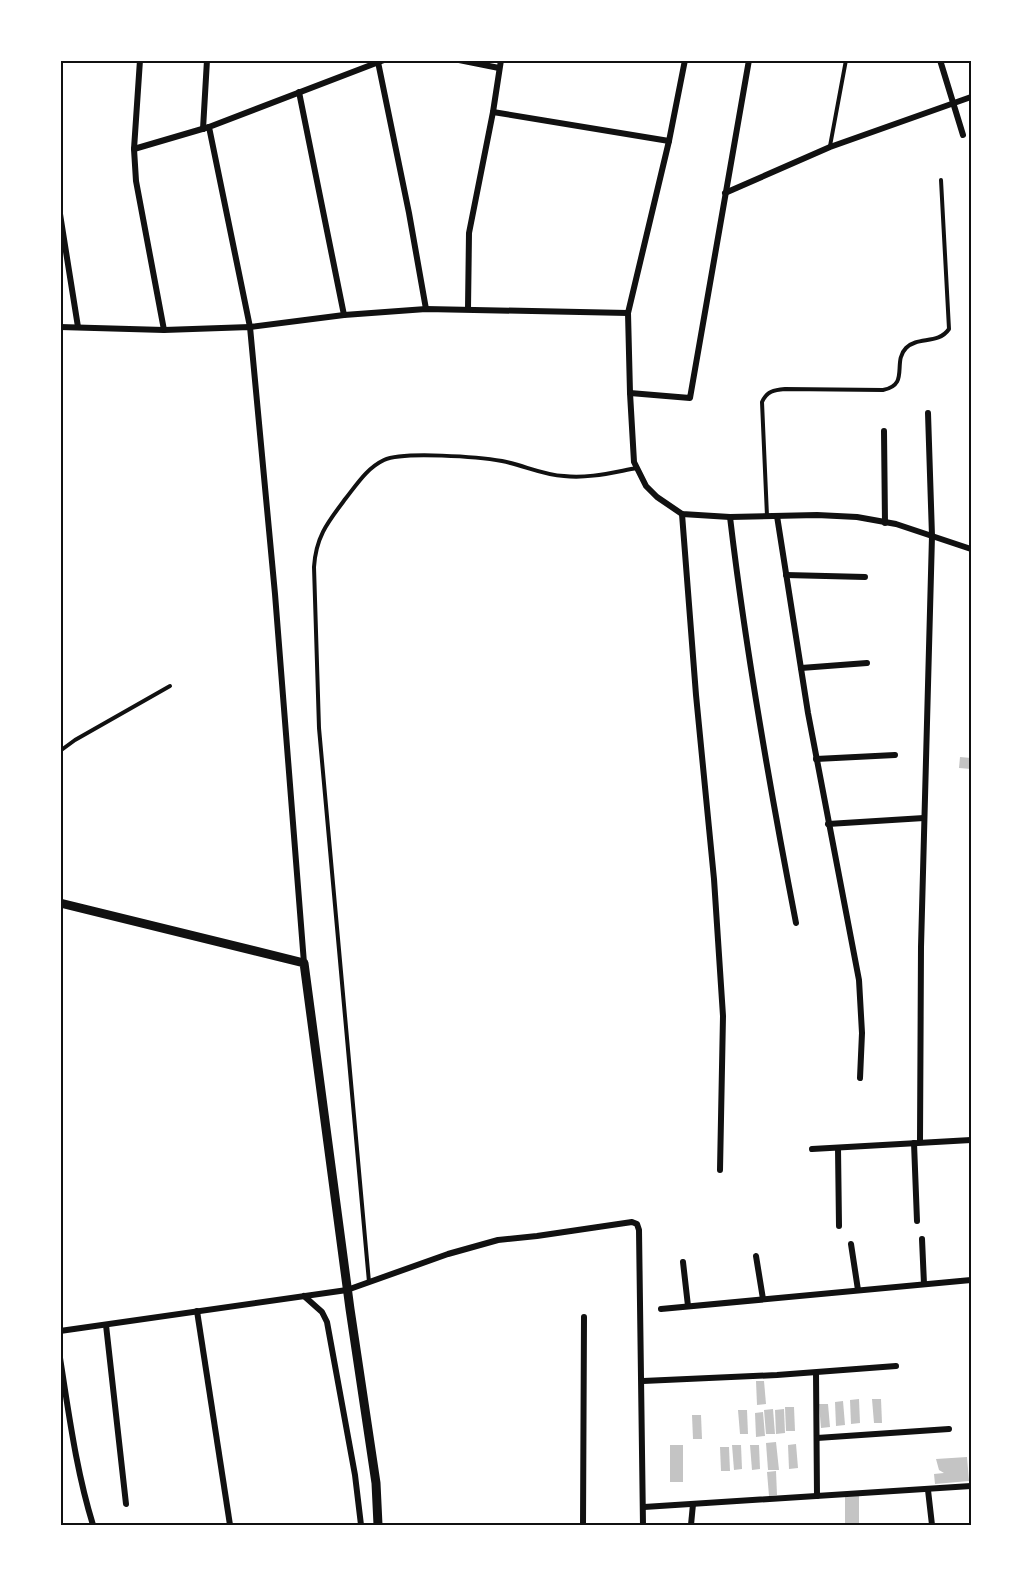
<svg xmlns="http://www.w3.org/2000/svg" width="1031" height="1585" font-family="'Nunito Sans',sans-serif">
  <rect width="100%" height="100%" fill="#fff"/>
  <g fill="#c4c4c4">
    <polygon points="960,757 971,758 971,769 959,768"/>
    <polygon points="756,1381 764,1381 766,1404 757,1405"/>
    <polygon points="859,1399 860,1423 851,1424 850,1400"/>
    <polygon points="872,1399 881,1399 882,1423 874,1423"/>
    <polygon points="843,1401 845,1425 836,1426 835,1402"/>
    <polygon points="819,1404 828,1404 830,1427 821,1428"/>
    <polygon points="785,1407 794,1407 795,1431 786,1431"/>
    <polygon points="773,1409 775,1434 766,1434 764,1410"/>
    <polygon points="784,1409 785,1433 776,1434 775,1410"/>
    <polygon points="738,1410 747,1410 748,1434 740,1434"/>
    <polygon points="763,1412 765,1436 756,1437 755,1413"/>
    <polygon points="692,1415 701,1415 702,1439 693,1439"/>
    <polygon points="776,1442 779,1470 768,1470 766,1443"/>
    <polygon points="796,1444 798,1468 789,1469 788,1445"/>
    <rect x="670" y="1445" width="13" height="37"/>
    <polygon points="732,1445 741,1445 742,1469 734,1470"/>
    <polygon points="750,1445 759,1445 760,1469 752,1470"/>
    <polygon points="720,1447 729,1447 730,1471 721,1471"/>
    <polygon points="967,1457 969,1481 935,1484 934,1474 944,1473 939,1470 936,1459"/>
    <polygon points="776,1471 777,1495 769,1496 767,1472"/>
    <rect x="845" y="1496" width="14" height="29"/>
  </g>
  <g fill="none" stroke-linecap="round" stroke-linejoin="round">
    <g stroke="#111" stroke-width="4">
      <polyline points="830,146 846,60"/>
      <path d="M767,516L762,402C767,391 774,390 785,389L883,390C910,385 892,362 906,348C918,336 938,345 949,329L941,180"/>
      <polyline points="60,751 75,740 170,686"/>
      <path d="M369,1282L319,728L314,567C316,536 328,522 346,498C357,484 367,468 384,460C403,451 480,457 502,461C523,465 543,475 564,476C588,479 614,472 637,468"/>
    </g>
    <g stroke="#111" stroke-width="6">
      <polyline points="140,60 134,149 136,181 164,330"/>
      <polyline points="384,60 209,127 250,327 344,315 426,309 628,313"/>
      <polyline points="459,60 499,68"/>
      <polyline points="685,60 669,141 628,313 630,393 690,398 749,60"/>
      <polyline points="940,60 963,135"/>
      <polyline points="378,62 409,213 426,309"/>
      <polyline points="299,92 344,315"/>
      <polyline points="493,112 669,141"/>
      <polyline points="203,129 207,60"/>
      <polyline points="134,149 209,127"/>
      <polyline points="725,193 830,147 971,97"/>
      <polyline points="60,214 78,327"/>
      <polyline points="468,309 469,233 493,112 501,60"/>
      <polyline points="60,327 164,330 250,327 275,594 304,963"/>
      <polyline points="630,393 634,462 646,486 657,497 682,514 730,517 817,515 857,517 896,524 971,549"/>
      <polyline points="884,431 885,523"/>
      <polyline points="682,514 696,695 714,879 723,1016 720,1170"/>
      <polyline points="777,516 808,713 859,980 862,1033 860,1078"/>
      <path d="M730,517C746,653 770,789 796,923"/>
      <polyline points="786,575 865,577"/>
      <polyline points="801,668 867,663"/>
      <polyline points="816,759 895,755"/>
      <polyline points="828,824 924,818"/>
      <polyline points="920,1142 921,947 932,536 928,413"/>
      <polyline points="914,1143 917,1221"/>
      <polyline points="838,1148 839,1226"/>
      <polyline points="812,1149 971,1140"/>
      <polyline points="922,1239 924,1284"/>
      <polyline points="851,1244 858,1290"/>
      <polyline points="756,1256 763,1299"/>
      <polyline points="683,1262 688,1306"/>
      <polyline points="304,1296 322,1312 327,1322 355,1475 361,1525"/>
      <polyline points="661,1309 971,1280"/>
      <polyline points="197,1311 230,1525"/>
      <polyline points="106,1325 126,1504"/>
      <polyline points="60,1331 347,1290 448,1254 498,1240 537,1236 632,1222 637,1224 639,1230 643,1525"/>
      <path d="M60,1358C69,1414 76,1470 93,1525"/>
      <polyline points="816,1373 817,1496"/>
      <polyline points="643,1381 777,1375 896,1366"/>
      <polyline points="817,1438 949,1429"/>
      <polyline points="928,1490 932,1525"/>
      <polyline points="644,1507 971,1486"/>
      <polyline points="583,1525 584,1317"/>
      <polyline points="691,1525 693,1504"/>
    </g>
    <polyline stroke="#111" stroke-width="9" points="60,903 304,963 350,1309 376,1483 378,1525"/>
  </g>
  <rect width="1031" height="1585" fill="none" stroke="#ffffff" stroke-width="123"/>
  <rect x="62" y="62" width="908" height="1462" fill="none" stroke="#111" stroke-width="2"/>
</svg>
